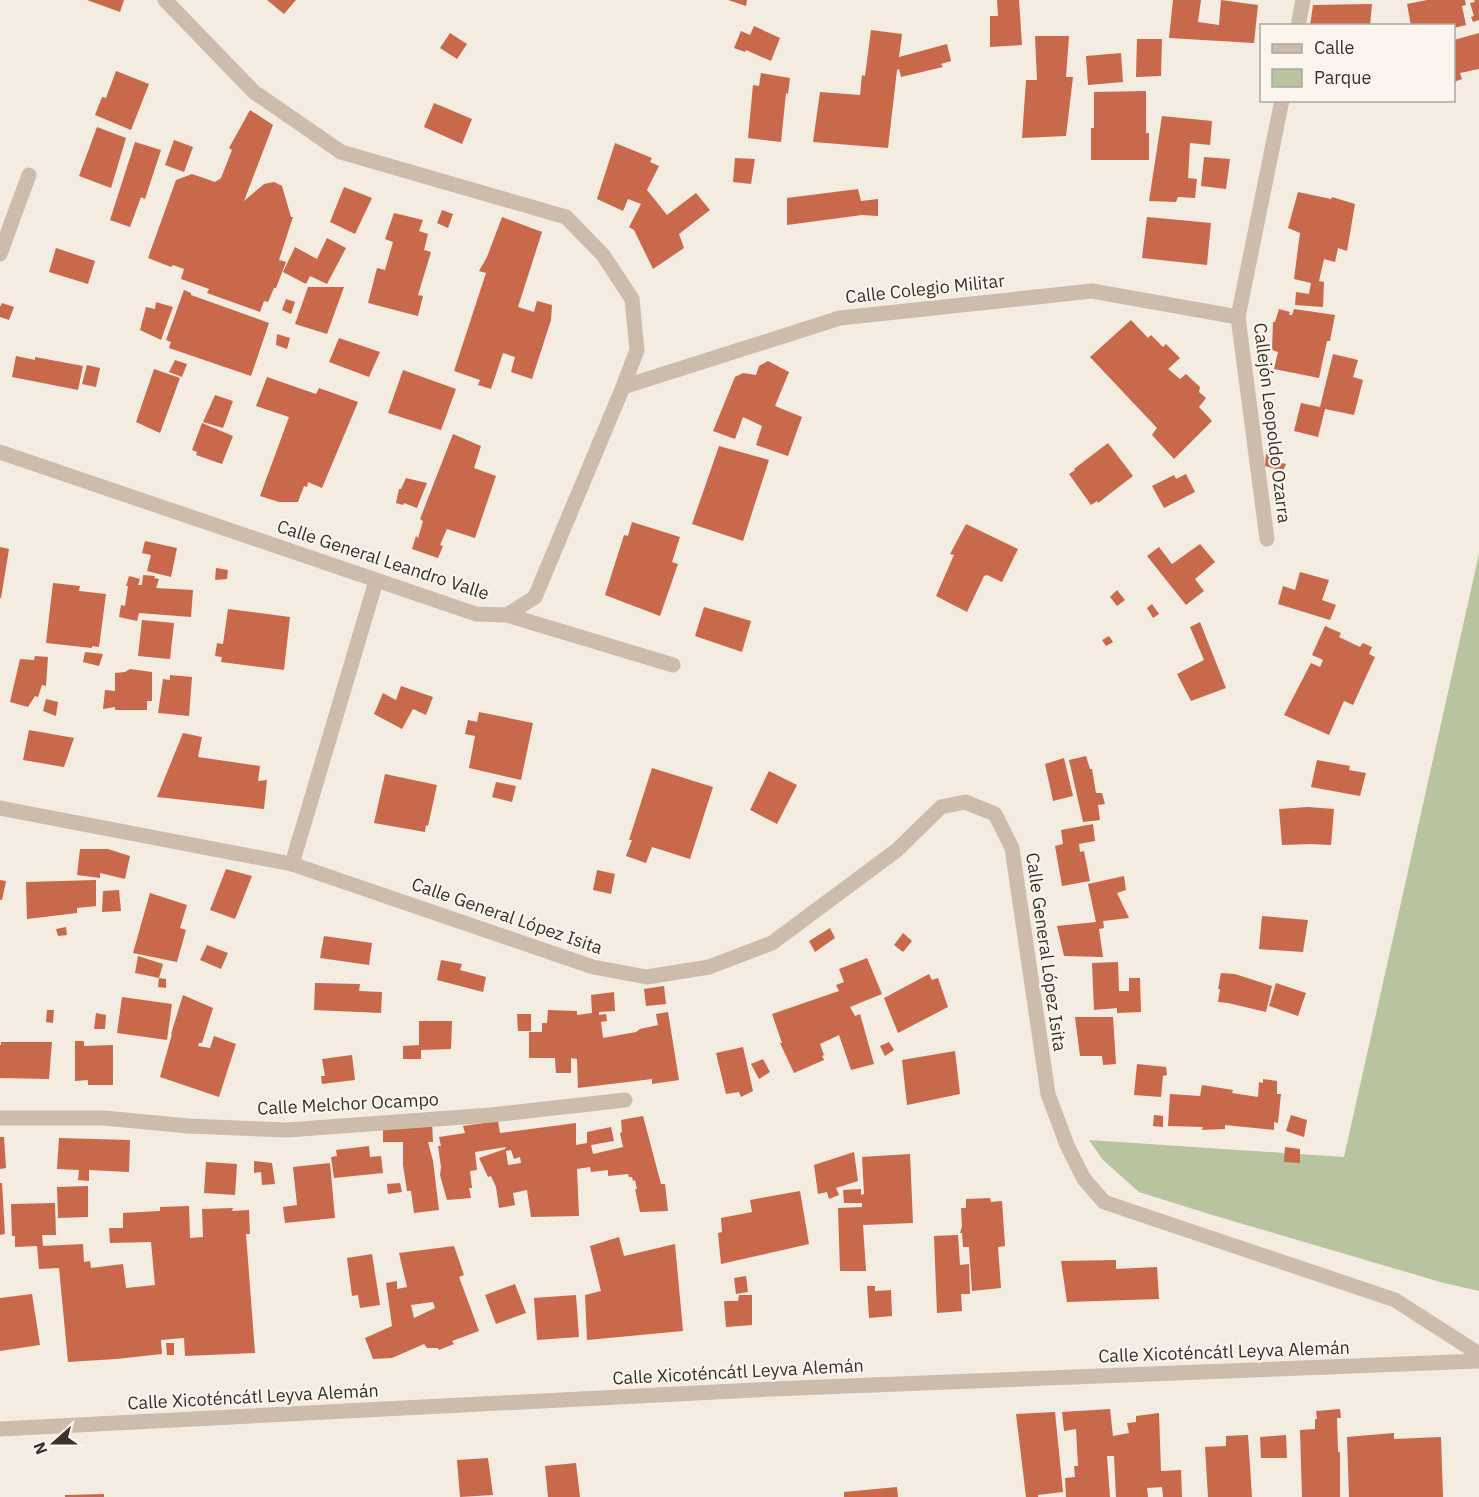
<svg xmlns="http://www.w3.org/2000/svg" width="1479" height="1497" font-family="'IBM Plex Sans',sans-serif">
  <rect width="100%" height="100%" fill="#f4ebe1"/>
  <polygon fill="#b8c4a0" points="1479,554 1479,1291 1444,1283 1209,1214 1139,1192 1103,1160 1089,1140 1344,1157"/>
  <g fill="#c8694b" fill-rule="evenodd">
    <polygon points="87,0 124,0 120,12"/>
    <polygon points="267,0 296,0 284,14"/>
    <polygon points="728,0 747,0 746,6"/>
    <polygon points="997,0 1019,0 1022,45 990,47 990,16 998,16"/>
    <polygon points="1173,0 1201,0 1198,22 1219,25 1221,0 1258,5 1254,43 1169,38"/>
    <polygon points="1427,0 1465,0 1466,5 1462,6 1466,25 1454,28 1454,26 1411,26 1407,4"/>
    <polygon points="1474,0 1479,0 1479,20 1473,22 1471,17 1474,16 1470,3 1475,2"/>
    <polygon points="1372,4 1370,26 1310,26 1313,5"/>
    <polygon points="754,26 780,38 771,61 746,50 745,52 734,48 741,31 750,35"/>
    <polygon points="871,30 902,34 899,57 947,44 951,61 941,64 943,67 901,77 899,69 897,70 888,148 813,142 820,92 860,95 862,75 865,76"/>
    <polygon points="450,33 467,44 457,59 440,48"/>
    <polygon points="1479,33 1479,69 1460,73 1462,79 1454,82 1454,40"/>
    <polygon points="1035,36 1069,36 1066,77 1073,77 1066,136 1022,138 1026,80 1037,80"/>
    <polygon points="1137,39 1162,39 1161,76 1136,77"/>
    <polygon points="1121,53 1123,82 1088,85 1086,56"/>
    <polygon points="116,71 149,84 131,130 95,115 102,97 106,98"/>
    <polygon points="761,73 790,78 788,94 786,93 781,142 748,138 753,85 759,86"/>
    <polygon points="1146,91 1146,133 1149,133 1149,160 1091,160 1091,128 1094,128 1094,92"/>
    <polygon points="434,103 472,119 462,144 424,127"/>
    <polygon points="250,110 273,125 244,201 264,184 274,182 282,186 291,217 293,217 279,260 286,262 276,288 274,288 268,302 264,301 260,312 207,293 209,289 181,279 184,269 173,265 171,267 148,258 176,180 192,174 215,182 221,178 232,150 229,148"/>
    <polygon points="1162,116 1212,121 1210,145 1190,143 1188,178 1197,179 1195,198 1178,197 1176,202 1149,201"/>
    <polygon points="97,127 126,138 111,188 79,176"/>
    <polygon points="174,140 193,147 184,172 165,165"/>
    <polygon points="135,142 161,150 145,199 141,197 130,227 110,220"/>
    <polygon points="615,143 652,158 650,162 659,166 647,190 667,215 696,193 710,210 679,234 684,248 653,269 634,230 629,227 641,204 628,199 623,211 597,199"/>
    <polygon points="1204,157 1230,159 1226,189 1201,186"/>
    <polygon points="735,158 755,159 751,184 733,182"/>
    <polygon points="344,187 372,198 355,234 330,222"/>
    <polygon points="858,189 861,201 878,199 878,216 862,215 787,225 787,198"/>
    <polygon points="1298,192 1331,199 1332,197 1355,204 1347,251 1338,248 1335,262 1324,259 1319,281 1324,282 1323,307 1295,305 1296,292 1309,294 1311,283 1294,279 1300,233 1288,228"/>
    <polygon points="442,210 453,214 448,228 437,223"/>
    <polygon points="394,213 423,220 419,231 428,234 424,250 431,252 418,295 423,296 418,316 368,303 377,268 385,270 393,242 385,239"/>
    <polygon points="502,217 542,232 518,307 534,312 537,301 552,305 551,320 532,379 511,372 515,357 503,353 491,389 478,385 480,380 454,371 486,273 479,271 487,257"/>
    <polygon points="1147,217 1211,223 1207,265 1142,258"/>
    <polygon points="327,238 346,248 327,284 310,276 306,284 283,272 295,247 317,259"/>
    <polygon points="56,248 95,261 88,284 49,272"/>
    <polygon points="308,287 344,287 327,334 295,324"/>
    <polygon points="184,290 191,293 191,295 269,323 251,376 169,348 171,342 166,340"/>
    <polygon points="286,299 295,302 291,314 282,310"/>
    <polygon points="156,302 173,307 161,340 140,330 146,307 155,309"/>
    <polygon points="2,303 14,307 9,320 0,317 0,307"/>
    <polygon points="1279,309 1290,312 1289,315 1292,315 1294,309 1335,315 1330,341 1327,341 1319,378 1274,369 1278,352 1272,350 1273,322 1275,322"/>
    <polygon points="1131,320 1148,338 1151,335 1163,347 1166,344 1180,358 1168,369 1180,379 1186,374 1200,387 1199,392 1206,398 1199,407 1212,421 1174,459 1152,435 1157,428 1090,357"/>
    <polygon points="277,334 290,338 287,349 276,345"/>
    <polygon points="339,338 380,352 369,377 329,362"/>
    <polygon points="1333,354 1358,360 1353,377 1363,380 1354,415 1325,409 1318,437 1294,431 1301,403 1320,407"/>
    <polygon points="16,356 35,360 35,357 83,366 78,390 12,377"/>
    <polygon points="175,360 187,364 182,377 169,372"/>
    <polygon points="768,361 789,372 775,406 802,417 788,456 756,445 762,426 743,417 735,439 713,431 735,377 743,373 756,375 759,366"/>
    <polygon points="87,365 100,368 96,387 82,384"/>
    <polygon points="154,369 180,378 160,433 136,422"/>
    <polygon points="403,370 456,389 441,430 388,413"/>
    <polygon points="267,377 316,394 319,388 358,402 322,488 308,482 307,487 304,486 298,502 279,502 260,496 289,417 256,406"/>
    <polygon points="215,395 233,401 223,428 203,422"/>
    <polygon points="202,423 233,436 222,464 196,455 197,452 192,450"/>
    <polygon points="453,434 481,446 474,468 496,476 475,538 447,529 440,545 443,546 438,558 412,549 416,536 418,538 423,521 420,519"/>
    <polygon points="1108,443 1133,476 1098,503 1097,501 1091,505 1069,474 1075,470 1074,469"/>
    <polygon points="719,446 769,460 743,541 692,524"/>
    <polygon points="1266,454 1280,458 1278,462 1286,464 1283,471 1265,466"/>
    <polygon points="1186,474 1195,492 1164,508 1152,486 1174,475 1176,479"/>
    <polygon points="406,478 427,483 417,508 404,503 403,505 396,503 399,489 401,489"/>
    <polygon points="632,522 680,537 672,562 678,564 660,616 605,595 624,535 628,536"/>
    <polygon points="966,524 1018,549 1002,582 987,575 984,576 967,612 936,596 954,555 950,554"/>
    <polygon points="145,541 177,548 171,577 147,571 151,555 142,553"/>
    <polygon points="1200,544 1215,562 1195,579 1204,591 1186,605 1147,556 1159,547 1172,564"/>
    <polygon points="0,547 9,549 1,598 0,598"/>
    <polygon points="216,568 228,570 227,579 215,580"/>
    <polygon points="1300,572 1329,580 1322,600 1336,605 1330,620 1278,604 1283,586 1295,590"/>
    <polygon points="143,575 155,576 154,578 159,579 156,588 193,590 191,617 139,613 137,621 119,617 121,605 125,606 128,586 126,586 129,576 140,579 138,585 142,585"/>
    <polygon points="53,583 80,586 79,591 106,594 99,647 92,646 92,648 46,643"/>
    <polygon points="1117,590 1125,600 1117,606 1110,597"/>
    <polygon points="1152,604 1159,614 1153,618 1147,608"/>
    <polygon points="704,607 751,621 742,652 695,636"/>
    <polygon points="228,609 290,617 284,670 221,662 222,657 215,656 217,643 223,644"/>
    <polygon points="142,620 174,623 170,659 138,656"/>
    <polygon points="1200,622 1226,688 1191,701 1177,674 1204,660 1190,627"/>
    <polygon points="1325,626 1341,633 1339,637 1360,647 1363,643 1372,647 1369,654 1375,657 1353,705 1344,701 1329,735 1284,715 1311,663 1320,667 1323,660 1312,655"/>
    <polygon points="1109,636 1113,642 1106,646 1102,640"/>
    <polygon points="85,652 103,654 99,666 83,662"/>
    <polygon points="35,656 48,657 46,686 42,685 38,697 35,696 28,707 10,702 20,659 34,660"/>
    <polygon points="130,669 152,672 152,701 147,701 147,710 115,710 115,707 103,709 105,690 115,691 115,673 125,672"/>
    <polygon points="170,675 192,677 189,716 158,713 163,679 170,680"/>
    <polygon points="401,686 433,697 426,715 413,709 402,729 374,714 383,693 396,700"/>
    <polygon points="46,699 58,702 56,716 43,711"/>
    <polygon points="479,712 533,723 521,780 469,768 475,736 465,734 468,720 477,722"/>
    <polygon points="29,730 74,738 64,767 23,760"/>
    <polygon points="183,733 202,737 198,757 260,766 258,781 267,780 264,809 157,797"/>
    <polygon points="1086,756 1090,769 1092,769 1096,793 1102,793 1105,804 1098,805 1100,820 1083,822 1069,760"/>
    <polygon points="1064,758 1073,796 1053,801 1045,764"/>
    <polygon points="1317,760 1350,766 1349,770 1366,773 1360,796 1311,787"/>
    <polygon points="652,768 713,787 690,859 652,847 646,863 626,856 632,840 629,840"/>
    <polygon points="769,771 797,785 777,824 750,810"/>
    <polygon points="385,774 437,785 428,826 426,825 425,832 374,823"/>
    <polygon points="496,782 516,786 512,802 492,797"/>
    <polygon points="1308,807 1334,809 1331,845 1311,844 1282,845 1279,809"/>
    <polygon points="1093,824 1095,841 1079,844 1080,852 1084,851 1090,881 1062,886 1055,846 1063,844 1061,830"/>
    <polygon points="80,849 108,849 130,856 125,879 100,873 100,878 77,875"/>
    <polygon points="226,869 252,876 235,919 210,910"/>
    <polygon points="597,870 615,874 611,894 593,890"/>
    <polygon points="1124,876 1126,890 1117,893 1129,918 1103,921 1104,928 1099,929 1103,957 1064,956 1057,926 1096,922 1088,884"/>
    <polygon points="0,880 6,881 2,900 0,900"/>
    <polygon points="96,880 96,906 77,908 77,913 27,919 26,882"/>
    <polygon points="119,890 121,911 102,912 103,891"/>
    <polygon points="150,893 187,905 180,928 186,930 177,962 133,953"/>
    <polygon points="1262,916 1308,920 1303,952 1259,949"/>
    <polygon points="66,927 67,935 58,936 56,929"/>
    <polygon points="830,928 835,938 815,952 809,941"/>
    <polygon points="903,933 912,941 903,952 894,945"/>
    <polygon points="324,936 372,943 369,965 320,958"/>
    <polygon points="207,945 228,953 221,969 200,960"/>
    <polygon points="138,956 163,964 159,978 135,973"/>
    <polygon points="867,958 882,994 850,1007 855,1016 860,1014 874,1064 851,1070 839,1035 820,1044 824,1055 822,1056 824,1060 794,1073 780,1043 782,1043 772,1014 839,991 836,985 844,982 839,969"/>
    <polygon points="441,960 462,964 460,970 486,977 483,992 437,980"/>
    <polygon points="1118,962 1119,991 1129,991 1129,978 1140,978 1141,1012 1117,1013 1117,1008 1094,1010 1092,963"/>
    <polygon points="1221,973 1235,974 1272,986 1266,1012 1228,1003 1218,1002 1220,989 1218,989"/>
    <polygon points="929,974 932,980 938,978 948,1007 898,1033 884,998"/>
    <polygon points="159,978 166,979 166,988 158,987"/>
    <polygon points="315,983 360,984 359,991 382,992 381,1013 314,1010"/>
    <polygon points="1276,983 1306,993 1298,1016 1269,1006"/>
    <polygon points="664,986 666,1004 646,1006 644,989"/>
    <polygon points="614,992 615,1011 599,1012 599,1015 606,1014 607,1021 601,1022 603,1038 636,1032 640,1029 658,1025 656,1014 668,1012 679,1080 652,1084 652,1079 578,1088 577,1059 571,1058 571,1073 556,1073 555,1058 529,1058 529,1032 542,1032 542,1023 547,1023 548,1010 577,1011 577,1015 592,1013 591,995"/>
    <polygon points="183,995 213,1008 202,1043 199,1043 198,1046 210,1048 214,1036 236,1044 219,1097 160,1077 172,1034 171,1034"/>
    <polygon points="122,997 172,1004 167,1040 117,1033"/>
    <polygon points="47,1010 54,1010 53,1023 46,1022"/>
    <polygon points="96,1013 106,1015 105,1029 94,1029"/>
    <polygon points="517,1014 531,1014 531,1031 518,1031"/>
    <polygon points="1075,1017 1113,1017 1116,1064 1103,1065 1102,1056 1080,1056"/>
    <polygon points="419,1021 452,1021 451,1049 421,1050 421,1059 403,1059 403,1046 419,1045"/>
    <polygon points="75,1041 84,1041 84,1046 113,1045 113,1085 88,1085 88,1080 75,1081"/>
    <polygon points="1,1042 52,1042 49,1079 0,1078 0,1045 1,1045"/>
    <polygon points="889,1042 894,1050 885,1056 880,1046"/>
    <polygon points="743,1047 753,1091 741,1097 739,1092 726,1094 716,1053"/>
    <polygon points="955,1051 960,1094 907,1105 902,1060"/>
    <polygon points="352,1055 355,1080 322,1084 321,1076 325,1076 322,1059"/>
    <polygon points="763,1059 770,1072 759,1079 751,1064"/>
    <polygon points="1137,1064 1166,1067 1167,1075 1163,1076 1161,1097 1134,1095"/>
    <polygon points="1263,1079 1277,1081 1277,1094 1281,1094 1278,1123 1274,1122 1274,1130 1225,1125 1225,1129 1202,1130 1203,1127 1168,1126 1170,1094 1200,1096 1202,1085 1233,1090 1232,1093 1258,1097 1259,1082 1263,1083"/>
    <polygon points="1154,1115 1163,1116 1163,1127 1153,1126"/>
    <polygon points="1291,1115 1307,1120 1304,1137 1286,1131"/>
    <path d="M643,1116L661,1184H665L668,1211L640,1212L635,1189H637L635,1180L633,1181L632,1177H629L628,1174L608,1176V1170L591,1172L590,1167L577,1169L579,1216L531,1217L527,1190L513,1193L515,1205L499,1208L496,1187L491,1176L488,1177L479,1158L505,1149L506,1147L475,1152L477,1170L470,1171L472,1188H469L471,1198L447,1200L440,1175L441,1167L438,1146H441L439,1137L465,1133L463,1126L498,1121L500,1133L576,1123V1145L587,1143V1132L611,1127L614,1141L591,1145L593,1154L623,1147L620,1133L622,1132L621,1120ZM511,1150L514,1159L520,1157L521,1163L508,1165L506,1151Z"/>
    <polygon points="432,1122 433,1142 428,1142 433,1161 439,1210 414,1213 411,1191 407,1191 403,1165 403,1142 383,1142 383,1125"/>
    <polygon points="0,1137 4,1137 6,1168 0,1169"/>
    <polygon points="59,1138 130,1140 129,1172 89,1170 89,1181 78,1180 79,1170 57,1169"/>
    <polygon points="369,1146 370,1157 381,1156 383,1173 334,1178 331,1157 337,1156 336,1150"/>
    <polygon points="1285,1147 1300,1149 1300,1163 1284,1162"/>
    <polygon points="854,1152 858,1181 836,1188 839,1195 829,1199 827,1192 818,1194 814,1165"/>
    <polygon points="910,1154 913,1223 863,1225 866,1271 840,1271 838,1208 862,1207 862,1203 844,1203 843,1190 861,1189 861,1195 864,1194 862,1157"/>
    <polygon points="254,1161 272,1163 275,1184 262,1185 261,1172 254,1173"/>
    <polygon points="206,1162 237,1164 235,1195 204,1193"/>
    <polygon points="330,1163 335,1218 285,1223 283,1207 297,1205 293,1167"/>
    <polygon points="0,1183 2,1183 5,1234 0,1235"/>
    <polygon points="400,1183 402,1192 388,1194 387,1184"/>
    <polygon points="88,1186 88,1217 58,1218 57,1187"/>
    <polygon points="800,1191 809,1244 721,1264 718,1233 722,1232 721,1218 752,1212 750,1200"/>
    <polygon points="990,1198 991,1202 1002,1201 1005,1246 998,1247 1001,1288 972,1291 969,1247 963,1247 962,1233 960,1233 962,1226 961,1208 966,1208 966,1199"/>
    <polygon points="55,1203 56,1235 42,1235 43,1246 83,1244 84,1262 90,1261 91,1268 123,1264 126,1288 155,1285 151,1242 110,1243 109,1228 123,1228 123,1213 160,1211 160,1207 189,1206 190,1238 203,1237 202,1209 233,1208 232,1211 249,1210 250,1234 246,1234 255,1353 185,1356 184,1338 161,1340 162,1354 116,1359 68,1362 59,1268 39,1269 37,1246 15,1247 15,1236 12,1236 11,1204"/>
    <polygon points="958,1235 960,1265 969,1264 970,1294 961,1294 962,1311 937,1313 934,1236"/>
    <polygon points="619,1237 624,1256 675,1244 683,1331 587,1340 585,1295 601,1291 590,1246"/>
    <path d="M454,1246L464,1275L459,1277L479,1331L452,1341L454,1344L439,1350L438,1348H427L424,1344L392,1358L373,1359L365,1338L392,1326L386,1283L397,1281V1289L407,1287L399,1253ZM433,1302L435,1308L414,1318L411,1305Z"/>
    <polygon points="372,1254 380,1305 360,1308 358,1295 352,1296 347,1258"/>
    <polygon points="1116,1260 1116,1269 1157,1267 1159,1299 1067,1302 1061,1261"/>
    <polygon points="746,1276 748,1292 736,1294 734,1278"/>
    <polygon points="515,1284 526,1313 496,1324 485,1295"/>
    <polygon points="867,1286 875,1286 875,1291 891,1290 892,1316 869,1318"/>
    <polygon points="32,1294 40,1345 0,1351 0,1298"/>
    <polygon points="576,1295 579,1337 537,1340 534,1298"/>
    <polygon points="739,1295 752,1295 752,1325 726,1327 724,1301 738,1301"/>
    <polygon points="166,1343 174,1343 174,1355 167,1355"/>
    <polygon points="1110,1409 1113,1436 1129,1433 1127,1423 1136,1422 1136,1416 1159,1413 1161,1471 1181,1470 1182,1497 1163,1497 1162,1487 1147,1488 1148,1497 1116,1497 1114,1456 1107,1456 1110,1497 1066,1497 1065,1478 1075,1477 1074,1466 1078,1466 1076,1429 1064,1431 1062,1412"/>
    <polygon points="1340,1409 1341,1418 1337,1418 1338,1452 1340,1452 1340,1497 1302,1497 1300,1430 1315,1429 1315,1419 1317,1419 1316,1411"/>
    <polygon points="1055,1412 1063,1492 1038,1495 1038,1497 1026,1497 1016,1414"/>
    <polygon points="1394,1433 1394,1439 1441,1437 1443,1497 1349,1497 1347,1437"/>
    <polygon points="1248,1435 1252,1497 1208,1497 1205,1447 1226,1446 1226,1436"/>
    <polygon points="1286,1435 1287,1458 1261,1458 1260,1437"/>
    <polygon points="488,1458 493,1495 460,1497 457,1460"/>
    <polygon points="576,1463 580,1497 548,1497 545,1466"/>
    <polygon points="897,1487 898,1497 844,1497 844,1492"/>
    <polygon points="104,1494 104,1497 65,1497 65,1495"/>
  </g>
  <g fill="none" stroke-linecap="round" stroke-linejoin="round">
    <g stroke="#cdbbac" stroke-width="15">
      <polyline points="165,0 254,92 341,152 566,217 603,255 632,299 637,350 623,387 535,597 507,615"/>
      <polyline points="1298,26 1303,0"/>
      <polyline points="0,254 29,175"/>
      <polyline points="623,387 840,318 1092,291 1238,317"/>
      <polyline points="0,452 476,614 507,615 673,665"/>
      <polyline points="1267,539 1238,317 1282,100"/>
      <polyline points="0,808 292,864 593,967 647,977 709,967 772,943 897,850 941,807 965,802 995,814 1012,848 1048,1094 1067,1145 1084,1179 1104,1202 1395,1300 1479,1354"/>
      <polyline points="292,864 376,581"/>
      <polyline points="0,1118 104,1118 188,1126 287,1130 491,1115 625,1100"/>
      <polyline points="0,1429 772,1389 1479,1361"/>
    </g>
  </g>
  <g text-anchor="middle" stroke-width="4.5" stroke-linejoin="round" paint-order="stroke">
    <g font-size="18" fill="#3b302b" stroke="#fbf5ee">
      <text transform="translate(925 289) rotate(-6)" y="6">Calle Colegio Militar</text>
      <text transform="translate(1272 423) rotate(83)" y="6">Callejón Leopoldo Ozarra</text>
      <text transform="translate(383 560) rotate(18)" y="6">Calle General Leandro Valle</text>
      <text transform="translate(507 916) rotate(19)" y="6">Calle General López Isita</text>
      <text transform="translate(1046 952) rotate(82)" y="6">Calle General López Isita</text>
      <text transform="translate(348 1104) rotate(-3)" y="6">Calle Melchor Ocampo</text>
      <text transform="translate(1224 1352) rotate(-2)" y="6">Calle Xicoténcátl Leyva Alemán</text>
      <text transform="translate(738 1372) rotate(-3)" y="6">Calle Xicoténcátl Leyva Alemán</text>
      <text transform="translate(253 1397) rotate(-3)" y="6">Calle Xicoténcátl Leyva Alemán</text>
    </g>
  </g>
  <rect x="1260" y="24" width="195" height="78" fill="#fbf5ee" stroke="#aea6a0" stroke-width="1.5"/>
  <rect x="1272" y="44" width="30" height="9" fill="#cdbbac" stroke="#aea6a0" stroke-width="1.5"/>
  <text x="1314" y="54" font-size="18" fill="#3b302b">Calle</text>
  <rect x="1272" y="69" width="30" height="18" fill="#b8c4a0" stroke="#aea6a0" stroke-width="1.5"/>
  <text x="1314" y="84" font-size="18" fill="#3b302b">Parque</text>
  <g transform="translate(54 1443) rotate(249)" stroke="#fbf5ee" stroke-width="4.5" paint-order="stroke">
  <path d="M0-4.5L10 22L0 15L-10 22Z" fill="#3b302b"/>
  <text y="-9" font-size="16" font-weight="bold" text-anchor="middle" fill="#3b302b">N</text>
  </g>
</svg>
